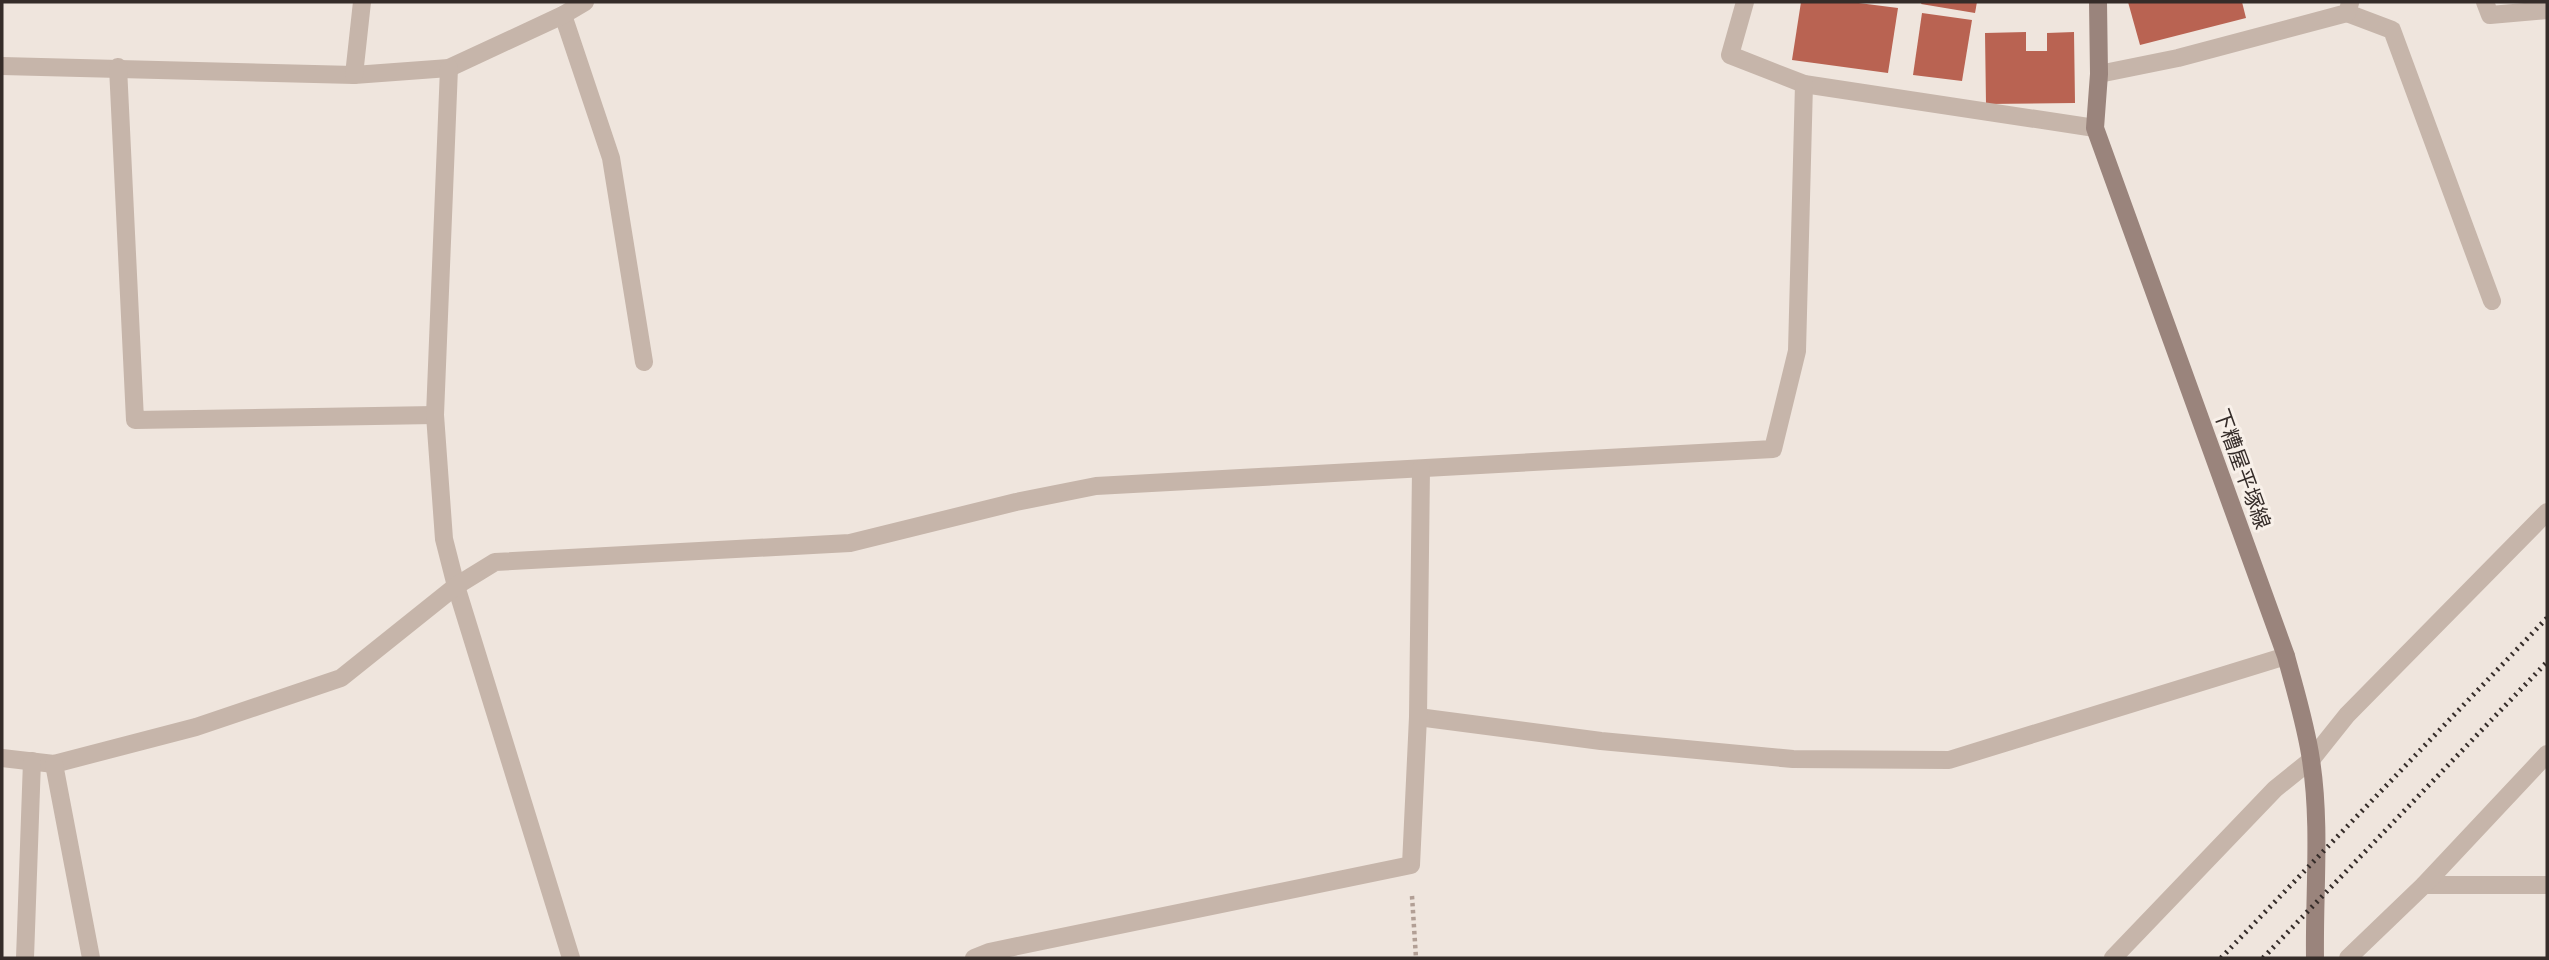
<svg xmlns="http://www.w3.org/2000/svg" width="2549" height="960" font-family="Raleway,'Noto Sans JP',sans-serif">
  <rect width="100%" height="100%" fill="#efe5dd"/>
  <g fill="#b96352">
    <polygon points="1801,2 1851,2 1898,8 1888,73 1792,60"/>
    <polygon points="1922,2 1977,2 1975,13 1921,4"/>
    <polygon points="2128,2 2242,2 2246,18 2140,45"/>
    <polygon points="1922,13 1972,20 1962,81 1913,75"/>
    <polygon points="2026,32 2026,51 2047,51 2047,33 2074,32 2075,103 1986,104 1985,33"/>
  </g>
  <g fill="none" stroke-linecap="round" stroke-linejoin="round">
    <polyline stroke="#b29f95" stroke-width="4.5" stroke-dasharray="3.5 3.5" stroke-linecap="butt" points="1412,896 1416,958"/>
    <polyline stroke="#c6b5aa" stroke-width="18" points="563,15 611,158 644,362"/>
    <g stroke="#c6b5aa" stroke-width="18">
      <polyline points="1745,2 1730,55 1804,84 2095,128"/>
      <polyline points="2485,2 2490,15 2547,10"/>
      <polyline points="2347,13 2392,30 2492,301"/>
      <polyline points="2,66 354,75 449,68 563,15 585,2"/>
      <polyline points="118,67 135,420 435,415"/>
      <polyline points="449,68 435,415 444,539 456,586 571,958"/>
      <polyline points="2099,74 2178,58 2347,13 2350,3"/>
      <polyline points="354,75 362,2"/>
      <polyline points="1418,717 1601,741 1793,759 1949,760 2286,656"/>
      <polyline points="2,758 54,764 196,727 341,678 456,586 495,562 850,543 1016,502 1096,486 1773,449 1797,351 1804,84"/>
      <polyline points="54,764 91,958"/>
      <polyline points="2424,885 2547,885"/>
      <polyline points="25,958 32,761"/>
      <polyline points="974,958 989,952 1411,865 1418,717 1421,469"/>
      <polyline points="2113,958 2275,789 2311,760 2347,715 2547,512"/>
      <polyline points="2348,958 2424,885 2547,754"/>
    </g>
    <path stroke="#9a847c" stroke-width="18" d="M2098,2L2099,74L2095,128L2286,656C2295,690 2306,725 2311,760C2321,825 2314,892 2315,958"/>
    <g stroke="#352c29" stroke-width="5" stroke-dasharray="2 5" stroke-linecap="butt">
      <polyline points="2221,958 2547,618"/>
      <polyline points="2263,958 2547,662"/>
    </g>
  </g>
  <g text-anchor="middle" stroke-width="6" stroke-linejoin="round" paint-order="stroke">
    <g font-size="21" fill="#352c29" stroke="#f8f0e9">
      <text transform="translate(2242 469) rotate(70)" y="7">下糟屋平塚線</text>
    </g>
  </g>
  <rect width="2549" height="960" fill="none" stroke="#352c29" stroke-width="7"/>
</svg>
